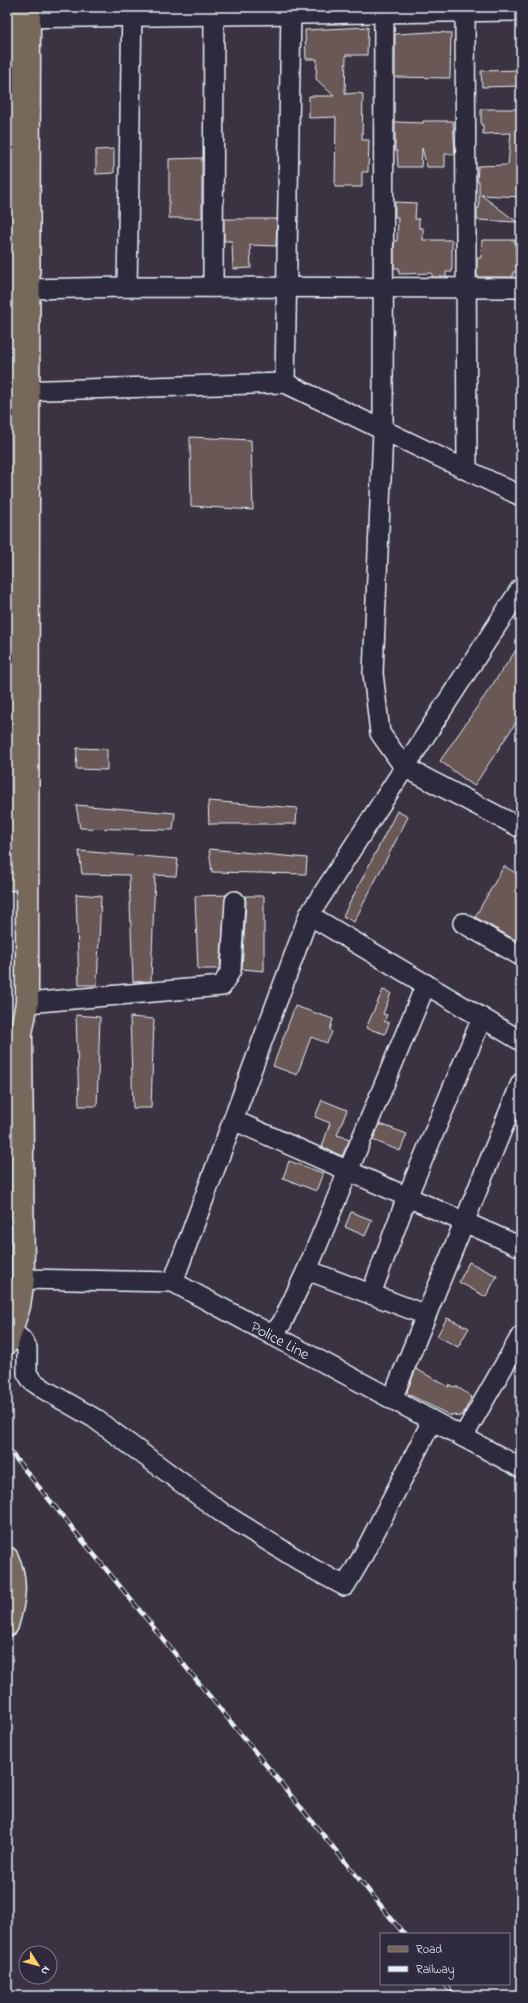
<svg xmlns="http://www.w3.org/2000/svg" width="528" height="2003" font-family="'Indie Flower',sans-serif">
  <rect width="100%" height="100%" fill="#3b3342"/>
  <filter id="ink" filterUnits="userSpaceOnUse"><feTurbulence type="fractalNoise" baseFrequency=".025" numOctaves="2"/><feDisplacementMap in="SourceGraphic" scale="8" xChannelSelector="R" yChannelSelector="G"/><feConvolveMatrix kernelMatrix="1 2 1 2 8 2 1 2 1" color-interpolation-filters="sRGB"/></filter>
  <g filter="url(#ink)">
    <g fill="#695957" stroke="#e8f1f8">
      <polygon points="368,27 367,55 346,55 345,94 357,93 363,94 362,140 369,140 368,172 362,172 362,187 335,187 336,117 309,118 309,96 334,96 316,79 317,59 306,59 305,30"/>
      <polygon points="432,32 451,33 450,78 395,77 395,34"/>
      <polygon points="521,70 521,86 482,87 481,71"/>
      <polygon points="481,109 521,109 521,197 481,195 517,222 477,220 477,208 479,208 479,181 477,181 478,166 508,165 511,133 483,134 483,125 481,125"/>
      <polygon points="423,121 453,121 455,154 445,154 445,167 427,167 422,148 421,167 398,167 397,151 395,151 395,122 423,123"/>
      <polygon points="114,149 114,173 96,174 96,150"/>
      <polygon points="202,158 202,218 169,218 169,159"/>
      <polygon points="395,202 416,203 415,219 419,219 419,228 423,228 423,240 452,240 452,272 446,272 446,277 432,277 432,273 399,274 399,268 394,268 394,241 397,241 398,217 395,217"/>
      <polygon points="224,219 277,219 276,246 250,245 251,268 233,269 232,241 224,241"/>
      <polygon points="482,240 515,240 517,272 513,272 513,277 477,277 477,258 481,258"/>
      <polygon points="190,437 251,440 253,510 191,506"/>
      <polygon points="521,643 521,715 474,786 440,761"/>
      <polygon points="77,748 107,749 107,770 76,769"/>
      <polygon points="208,801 297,808 296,824 209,824"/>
      <polygon points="76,805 175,813 173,830 80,828"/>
      <polygon points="397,811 408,817 354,922 343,916"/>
      <polygon points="209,849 307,858 306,874 212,872"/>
      <polygon points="79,851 178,859 176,876 155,875 151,981 133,982 129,875 82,874"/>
      <polygon points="504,866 521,876 521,943 475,917"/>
      <polygon points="76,894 101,896 97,985 79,985"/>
      <polygon points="226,895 220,967 219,969 198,969 195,896"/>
      <polygon points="245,896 264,896 264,971 242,969 246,902"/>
      <polygon points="383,990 391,993 383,1014 387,1015 384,1021 389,1023 385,1034 366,1028"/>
      <polygon points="295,1006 333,1019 330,1030 332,1032 327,1043 311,1037 297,1075 273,1066"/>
      <polygon points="76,1015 100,1017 97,1106 79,1106"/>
      <polygon points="130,1017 154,1019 151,1108 133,1108"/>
      <polygon points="322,1100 347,1110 337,1135 350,1139 342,1156 322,1147 330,1123 315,1117"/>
      <polygon points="380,1124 407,1134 400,1151 373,1140"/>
      <polygon points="289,1161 323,1173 316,1191 283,1178"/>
      <polygon points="351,1212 372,1220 365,1236 345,1227"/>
      <polygon points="469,1262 497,1276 486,1297 459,1282"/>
      <polygon points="447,1318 469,1328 458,1347 437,1336"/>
      <polygon points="416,1369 449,1387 450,1384 453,1387 456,1386 472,1397 462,1416 460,1415 459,1417 452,1414 451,1416 408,1394 407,1391"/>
    </g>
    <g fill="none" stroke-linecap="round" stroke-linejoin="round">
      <g stroke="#e8f1f8" stroke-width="22">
        <g id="minor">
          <polyline points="384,7 383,431 373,673 380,733 404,767 521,828"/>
          <polyline points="465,7 467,470"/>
          <polyline points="14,18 521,11"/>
          <polyline points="127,287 132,7"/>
          <polyline points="213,287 214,7"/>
          <polyline points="28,289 127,287 521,288"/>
          <polyline points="285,383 291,7"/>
          <polyline points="14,391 285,383 521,496"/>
          <polyline points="309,915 521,1041"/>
          <polyline points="463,923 521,956"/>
          <polyline points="426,984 307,1270 426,1315"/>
          <polyline points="27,1003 222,986 231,970 235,901"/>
          <polyline points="233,1120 521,1247"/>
          <path id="s1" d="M23,1279L173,1282L521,1468"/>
          <polyline points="173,1282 309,915 521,588"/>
          <polyline points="371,1294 407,1197 482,1018"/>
          <polyline points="12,1331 22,1340 27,1348 27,1373 32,1381 45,1390 94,1418 221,1512 313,1569 345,1586 361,1559 432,1421"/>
          <polyline points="272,1335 282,1323 307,1270"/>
          <polyline points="392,1399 521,1083"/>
          <polyline points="463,1437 521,1336"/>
        </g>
      </g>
      <g stroke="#e8f1f8" stroke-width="25">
        <g id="major">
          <polyline points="8,7 8,425 12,879"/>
          <polyline points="7,1343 19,1306 23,1279 21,1033 27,1003 29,7"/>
          <path d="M7,1558C18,1581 14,1602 7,1625"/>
        </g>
      </g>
      <use href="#minor" stroke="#2f2a3d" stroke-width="19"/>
      <use href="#major" stroke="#76695c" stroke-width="22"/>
      <g stroke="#e8f1f8" stroke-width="4.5">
        <g id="rail">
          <polyline points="7,1448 404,1934"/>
          <polyline points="445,1984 455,1996"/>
        </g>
      </g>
      <use href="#rail" stroke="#2f2a3d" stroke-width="3" stroke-dasharray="9" stroke-linecap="butt"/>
    </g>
  </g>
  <g text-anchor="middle" stroke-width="3" stroke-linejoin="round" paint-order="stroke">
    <g font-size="16" fill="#e8f1f8" stroke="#2f2a3d">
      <text dy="6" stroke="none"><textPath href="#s1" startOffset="272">Police Line</textPath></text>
    </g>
  </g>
  <rect width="528" height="2003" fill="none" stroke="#2f2a3d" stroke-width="24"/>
  <rect x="12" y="12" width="504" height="1979" fill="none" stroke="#e8f1f8" stroke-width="1.5" filter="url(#ink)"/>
  <rect x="380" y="1933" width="130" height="52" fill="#2f2a3d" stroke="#797a88"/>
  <rect x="388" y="1946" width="20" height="6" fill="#76695c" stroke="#797a88"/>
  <text x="416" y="1953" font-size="12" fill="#e8f1f8">Road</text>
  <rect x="388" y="1966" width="20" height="6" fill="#e8f1f8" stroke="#797a88"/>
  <text x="416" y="1973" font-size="12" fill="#e8f1f8">Railway</text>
  <g transform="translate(38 1965) rotate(126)"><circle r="19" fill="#2f2a3d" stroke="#797a88"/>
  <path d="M0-3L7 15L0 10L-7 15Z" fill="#ffd166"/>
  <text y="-6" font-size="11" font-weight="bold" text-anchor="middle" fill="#e8f1f8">N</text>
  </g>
</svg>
